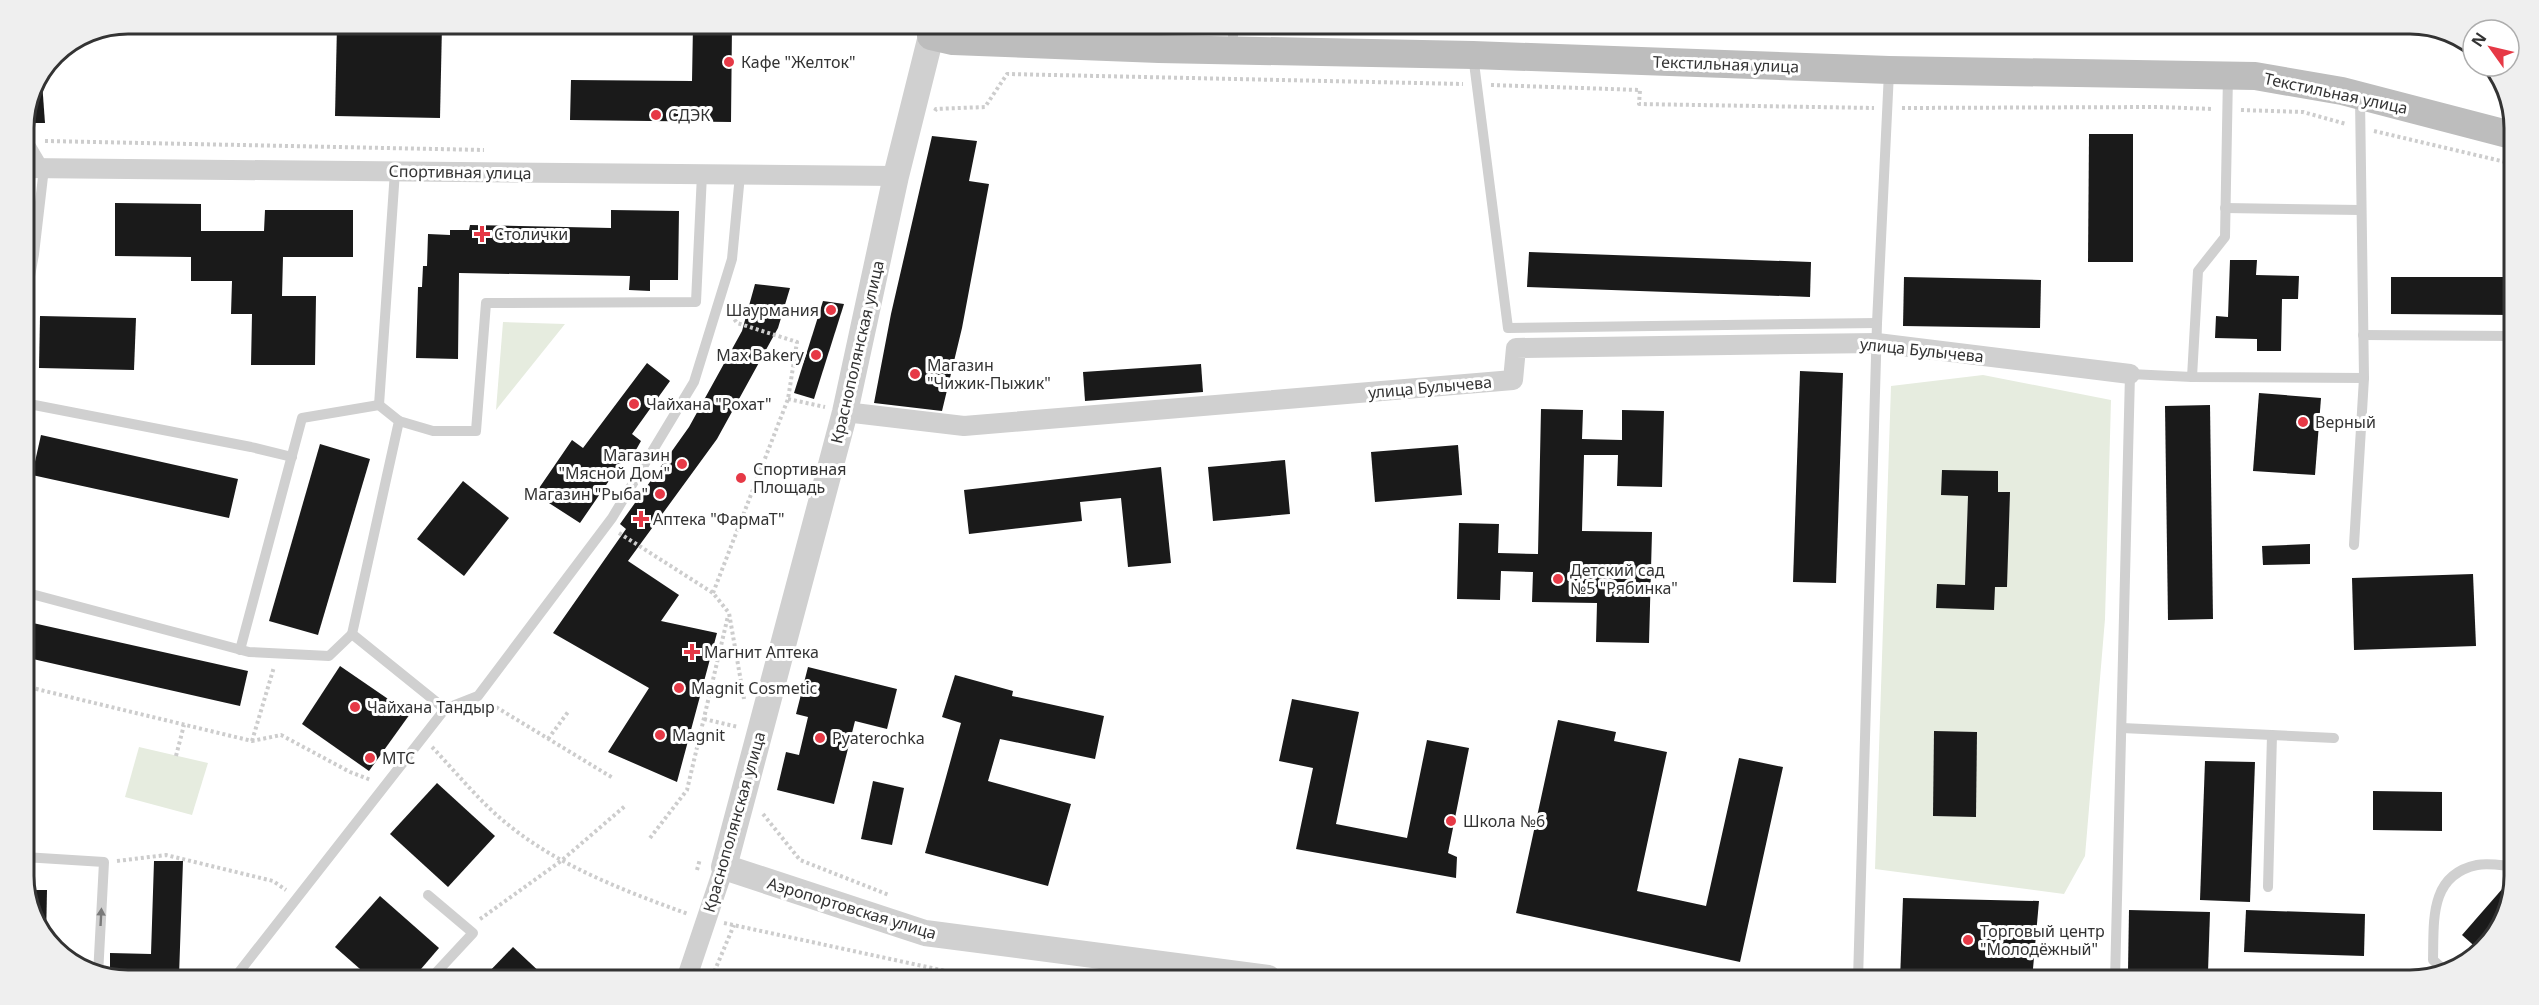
<svg xmlns="http://www.w3.org/2000/svg" width="2539" height="1005" font-family="'Noto Sans',sans-serif">
  <rect width="100%" height="100%" fill="#fff"/>
  <g fill="#e6ecdf">
    <polygon points="503,322 565,324 496,410"/>
    <polygon points="1983,375 2111,400 2105,619 2085,856 2064,894 1875,869 1891,386"/>
    <polygon points="139,747 208,763 192,815 125,797"/>
  </g>
  <g fill="#1a1a1a">
    <polygon points="337,25 442,25 440,118 335,116"/>
    <polygon points="693,25 732,25 731,122 570,120 571,80 692,81"/>
    <polygon points="42,82 45,123 24,123 24,122"/>
    <polygon points="2089,134 2133,134 2133,262 2088,262"/>
    <polygon points="932,136 977,141 969,181 989,184 962,328 942,411 874,403 891,314"/>
    <polygon points="115,203 201,204 201,231 264,231 265,210 353,210 353,257 283,257 282,296 316,296 315,365 251,365 252,314 231,314 232,281 191,281 191,257 115,256"/>
    <polygon points="611,210 679,211 678,280 650,280 650,291 629,290 630,276 459,273 458,359 416,358 418,287 422,287 423,266 427,266 428,234 450,235 450,230 469,230 470,225 611,228"/>
    <polygon points="1529,252 1811,262 1810,297 1527,287"/>
    <polygon points="2230,260 2257,260 2256,275 2299,276 2298,299 2282,299 2281,351 2257,351 2257,339 2215,338 2216,316 2228,317"/>
    <polygon points="1904,277 2041,280 2040,328 1903,326"/>
    <polygon points="2391,277 2514,277 2513,315 2391,314"/>
    <polygon points="755,284 790,288 778,328 717,439 628,561 679,595 661,621 717,633 677,782 608,752 649,688 553,633 626,529 620,524 689,427 742,331"/>
    <polygon points="823,301 844,304 814,399 794,393"/>
    <polygon points="40,316 136,318 134,370 39,368"/>
    <polygon points="647,363 670,381 632,434 641,441 632,457 628,453 580,523 535,494 572,440 583,448"/>
    <polygon points="1201,364 1203,392 1085,401 1083,372"/>
    <polygon points="1800,371 1843,373 1836,583 1793,582"/>
    <polygon points="2259,393 2321,398 2315,475 2253,471"/>
    <polygon points="2210,405 2213,619 2168,620 2165,406"/>
    <polygon points="1541,409 1583,410 1582,439 1622,440 1622,410 1664,411 1662,487 1617,486 1618,455 1584,455 1582,531 1652,532 1649,643 1596,642 1597,603 1532,602 1533,572 1501,571 1500,600 1457,599 1459,523 1499,524 1498,553 1538,554"/>
    <polygon points="41,435 238,479 229,518 32,475"/>
    <polygon points="320,444 370,459 318,635 269,621"/>
    <polygon points="1458,445 1462,495 1375,502 1371,452"/>
    <polygon points="1285,460 1290,514 1213,521 1208,467"/>
    <polygon points="1161,467 1171,563 1128,567 1121,498 1080,502 1082,521 969,534 964,490"/>
    <polygon points="1942,470 1998,471 1998,492 2010,492 2007,587 1995,587 1994,610 1936,608 1937,584 1965,585 1968,496 1941,495"/>
    <polygon points="463,481 509,518 464,576 417,539"/>
    <polygon points="2310,544 2310,564 2263,565 2262,546"/>
    <polygon points="2473,574 2476,646 2354,650 2352,578"/>
    <polygon points="24,621 248,671 240,706 24,657"/>
    <polygon points="340,666 410,714 369,771 302,724"/>
    <polygon points="808,667 897,689 887,729 855,721 834,804 777,790 786,752 799,755 808,717 796,714"/>
    <polygon points="955,675 1013,691 1012,696 1104,716 1095,759 1000,739 988,781 1071,804 1048,886 925,853 961,723 942,717"/>
    <polygon points="1292,699 1359,712 1336,824 1407,838 1427,740 1469,748 1448,853 1457,857 1456,878 1296,849 1313,768 1279,761"/>
    <polygon points="1558,720 1616,732 1614,741 1667,752 1637,891 1706,906 1739,758 1783,767 1740,962 1516,913"/>
    <polygon points="1934,731 1977,732 1976,817 1933,816"/>
    <polygon points="2205,761 2255,762 2250,902 2200,900"/>
    <polygon points="873,781 904,788 892,845 861,839"/>
    <polygon points="437,783 495,836 448,887 390,834"/>
    <polygon points="2373,791 2442,792 2442,831 2373,830"/>
    <polygon points="154,861 183,861 179,976 110,975 110,953 151,954"/>
    <polygon points="2510,880 2509,911 2480,951 2462,935"/>
    <polygon points="27,890 47,890 46,940 45,940"/>
    <polygon points="380,896 439,948 415,976 368,976 335,947"/>
    <polygon points="1903,898 2039,901 2032,980 1900,980"/>
    <polygon points="2129,910 2210,912 2208,972 2128,971"/>
    <polygon points="2246,910 2365,914 2364,956 2244,952"/>
    <polygon points="513,947 544,976 485,976"/>
  </g>
  <g fill="none" stroke-linecap="round" stroke-linejoin="round">
    <g stroke="#cdcdcd" stroke-width="4" stroke-dasharray="3 3" stroke-linecap="butt">
      <polyline points="1491,85 1640,90 1639,104 1874,108"/>
      <polyline points="1902,108 2158,107 2213,109"/>
      <polyline points="2241,110 2303,112 2346,124"/>
      <polyline points="935,111 936,109 985,107 1007,74 1463,84"/>
      <polyline points="2374,131 2514,164"/>
      <polyline points="45,141 484,150"/>
      <polyline points="788,399 825,407"/>
      <polyline points="619,533 713,593 729,613 744,699"/>
      <polyline points="713,593 788,399 797,342 737,323 730,313"/>
      <polyline points="24,686 252,741 281,735 350,772 371,780"/>
      <polyline points="491,704 613,778"/>
      <polyline points="704,719 738,727"/>
      <polyline points="548,739 568,712"/>
      <polyline points="252,741 274,667"/>
      <path d="M432,747C456,772 479,801 506,823C558,866 625,891 688,914"/>
      <polyline points="176,756 184,725"/>
      <polyline points="763,814 800,860 889,895"/>
      <polyline points="650,838 687,790 728,616"/>
      <polyline points="117,861 166,855 273,881 286,890"/>
      <polyline points="697,870 700,859"/>
      <polyline points="480,919 561,861 625,806"/>
      <polyline points="724,923 978,978"/>
      <polyline points="1287,971 1343,978"/>
      <polyline points="712,977 734,925"/>
    </g>
    <g stroke="#d0d0d0" stroke-width="10">
      <polyline points="1233,49 1233,27"/>
      <polyline points="1473,55 1508,328 1877,323"/>
      <polyline points="24,134 44,168 34,254 24,309"/>
      <polyline points="2225,208 2361,210"/>
      <polyline points="2363,335 2513,336"/>
      <polyline points="2192,377 2198,271 2225,237 2228,75"/>
      <polyline points="24,403 251,447 292,457"/>
      <polyline points="379,405 395,171"/>
      <polyline points="399,421 433,431 476,431 486,303 696,302 702,174"/>
      <polyline points="2354,545 2364,378"/>
      <polyline points="24,592 249,652 329,656 352,634"/>
      <polyline points="240,650 302,418 379,405 399,421 352,634 445,709"/>
      <polyline points="2122,728 2334,738"/>
      <polyline points="24,857 104,862 98,975"/>
      <polyline points="2268,887 2272,735"/>
      <polyline points="428,895 473,933 433,976"/>
      <path d="M2444,970L2433,960C2434,921 2429,875 2477,865C2487,863 2500,865 2510,866"/>
      <polyline points="236,976 445,709 478,696 612,518 694,382 732,259 740,175"/>
      <polyline points="1858,980 1877,323 1889,72"/>
      <polyline points="2115,980 2130,374 2192,377 2364,378 2360,99"/>
    </g>
    <g stroke="#d0d0d0" stroke-width="20">
      <polyline points="24,168 896,176"/>
      <polyline points="845,412 964,426 1513,380 1516,348 1877,343 2130,374"/>
      <polyline points="687,977 724,867"/>
    </g>
    <polyline stroke="#d0d0d0" stroke-width="26" points="931,36 896,176 845,412 724,867 925,933 1268,978"/>
    <polyline stroke="#bdbdbd" stroke-width="28" points="931,26 931,36 953,41 1159,49 1473,55 1889,70 2255,76 2342,91 2515,136"/>
  </g>
  <defs><path id="oneway-solid" d="M-6-.8H1V-3.2L6.5 0L1 3.2V.8H-6Z" transform="scale(1.5)"/></defs>
  <use fill="#7a7a7a" href="#oneway-solid" transform="translate(101 917) rotate(-87)"/>
  <g fill="#e63946" stroke="#fff" stroke-width="2">
    <circle cx="729" cy="62" r="6"/>
    <circle cx="656" cy="115" r="6"/>
    <path d="M479 225h6v6h6v6h-6v6h-6v-6h-6v-6h6z"/>
    <circle cx="831" cy="310" r="6"/>
    <circle cx="816" cy="355" r="6"/>
    <circle cx="915" cy="374" r="6"/>
    <circle cx="634" cy="404" r="6"/>
    <circle cx="2303" cy="422" r="6"/>
    <circle cx="682" cy="464" r="6"/>
    <circle cx="741" cy="478" r="6"/>
    <circle cx="660" cy="494" r="6"/>
    <path d="M638 510h6v6h6v6h-6v6h-6v-6h-6v-6h6z"/>
    <circle cx="1558" cy="579" r="6"/>
    <path d="M689 643h6v6h6v6h-6v6h-6v-6h-6v-6h6z"/>
    <circle cx="679" cy="688" r="6"/>
    <circle cx="355" cy="707" r="6"/>
    <circle cx="660" cy="735" r="6"/>
    <circle cx="820" cy="738" r="6"/>
    <circle cx="370" cy="758" r="6"/>
    <circle cx="1451" cy="821" r="6"/>
    <circle cx="1968" cy="940" r="6"/>
  </g>
  <g text-anchor="middle" stroke-width="6" stroke-linejoin="round" paint-order="stroke">
    <g font-size="16" fill="#333" stroke="#fff" text-anchor="start">
      <text x="741" y="68">Кафе "Желток"</text>
      <text x="668" y="121">СДЭК</text>
      <text x="494" y="240">Столички</text>
      <text x="819" y="316" text-anchor="end">Шаурмания</text>
      <text x="804" y="361" text-anchor="end">Max Bakery</text>
      <text x="927" y="371">Магазин<tspan x="927" dy="18">"Чижик-Пыжик"</tspan></text>
      <text x="646" y="410">Чайхана "Рохат"</text>
      <text x="2315" y="428">Верный</text>
      <text x="670" y="461" text-anchor="end">Магазин<tspan x="670" dy="18">"Мясной Дом"</tspan></text>
      <text x="753" y="475">Спортивная<tspan x="753" dy="18">Площадь</tspan></text>
      <text x="648" y="500" text-anchor="end">Магазин "Рыба"</text>
      <text x="653" y="525">Аптека "ФармаТ"</text>
      <text x="1570" y="576">Детский сад<tspan x="1570" dy="18">№5 "Рябинка"</tspan></text>
      <text x="704" y="658">Магнит Аптека</text>
      <text x="691" y="694">Magnit Cosmetic</text>
      <text x="367" y="713">Чайхана Тандыр</text>
      <text x="672" y="741">Magnit</text>
      <text x="832" y="744">Pyaterochka</text>
      <text x="382" y="764">МТС</text>
      <text x="1463" y="827">Школа №6</text>
      <text x="1980" y="937">Торговый центр<tspan x="1980" dy="18">"Молодёжный"</tspan></text>
    </g>
    <g font-size="16" fill="#333" stroke="#fff">
      <text transform="translate(1726 64) rotate(2)" y="6">Текстильная улица</text>
      <text transform="translate(2336 93) rotate(12)" y="6">Текстильная улица</text>
      <text transform="translate(460 172) rotate(1)" y="6">Спортивная улица</text>
      <text transform="translate(1922 350) rotate(6)" y="6">улица Булычева</text>
      <text transform="translate(857 352) rotate(-77)" y="6">Краснополянская улица</text>
      <text transform="translate(1430 387) rotate(-5)" y="6">улица Булычева</text>
      <text transform="translate(734 822) rotate(-74)" y="6">Краснополянская улица</text>
      <text transform="translate(852 908) rotate(17)" y="6">Аэропортовская улица</text>
    </g>
  </g>
  <path d="M0 0H2539V1005H0ZM128 34H2410A94 94 0 0 1 2504 128V876A94 94 0 0 1 2410 970H128A94 94 0 0 1 34 876V128A94 94 0 0 1 128 34Z" fill="#efefef" fill-rule="evenodd"/>
  <path fill="none" stroke="#333" stroke-width="3" d="M128 34H2410A94 94 0 0 1 2504 128V876A94 94 0 0 1 2410 970H128A94 94 0 0 1 34 876V128A94 94 0 0 1 128 34Z"/>
  <g transform="translate(2491 48) rotate(304)"><circle r="28" fill="#ffffff" stroke="#adadad" stroke-width="1.5"/>
  <path d="M0-4.5L10 22L0 15L-10 22Z" fill="#e63946"/>
  <text y="-9" font-size="16" font-weight="bold" text-anchor="middle" fill="#333333">N</text>
  </g>
</svg>
